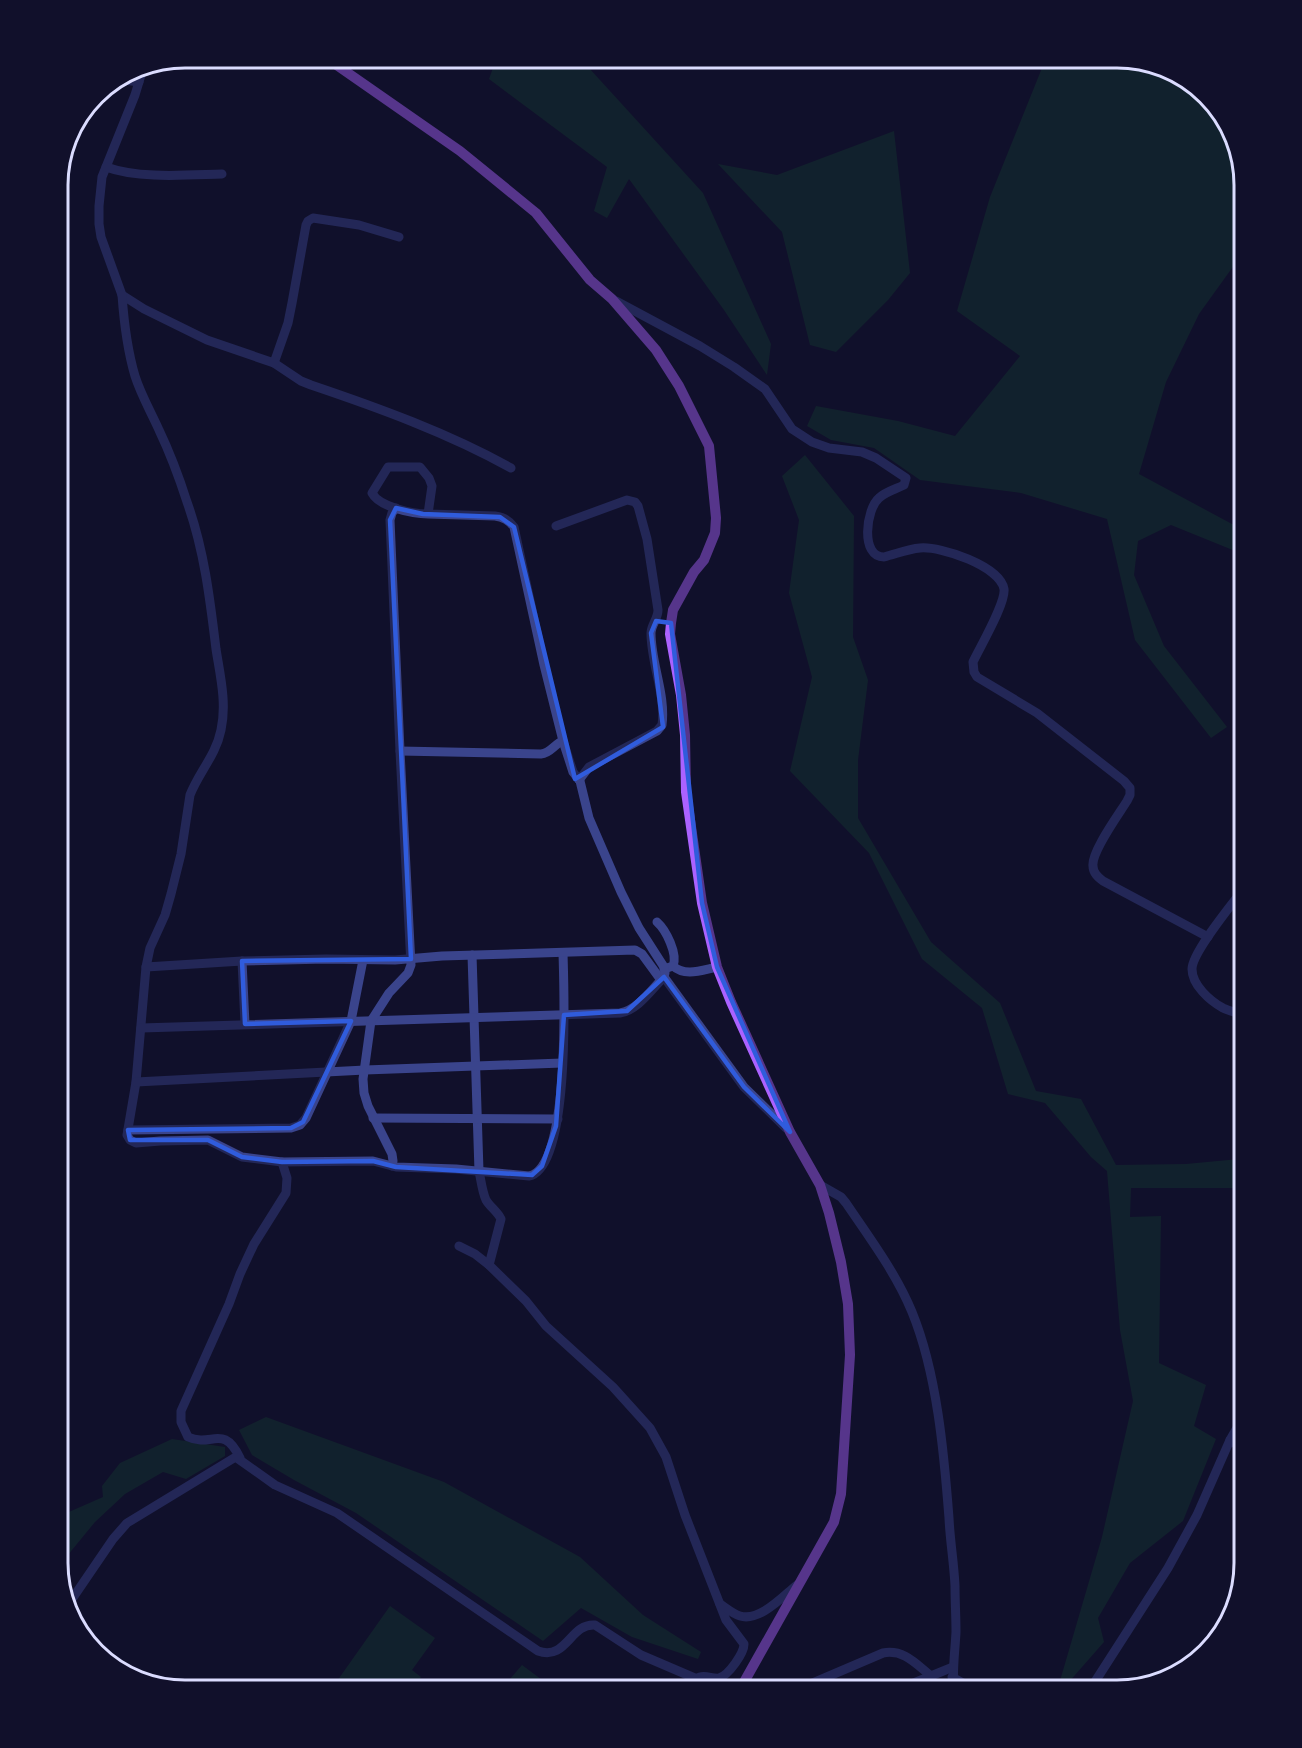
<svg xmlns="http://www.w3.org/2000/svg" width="1302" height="1748" font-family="'Alegreya Sans',sans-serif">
  <rect width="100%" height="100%" fill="#11102b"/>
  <g fill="#13362f">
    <polygon points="497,57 579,57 703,193 771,344 767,375 724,310 629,179 607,218 594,211 607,167 489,79"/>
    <polygon points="1057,57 1126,57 1182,74 1228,120 1245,184 1245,250 1199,314 1166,382 1139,474 1245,531 1245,555 1171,525 1138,541 1134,575 1164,646 1227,727 1211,738 1135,640 1107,519 1021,493 920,480 874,448 831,440 807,426 816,406 898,421 955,436 1020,356 957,311 990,197 1044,63"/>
    <polygon points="894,131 910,273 888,300 836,352 810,345 782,232 718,164 777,175"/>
    <polygon points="805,455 854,516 853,637 868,680 858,760 858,818 931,942 1000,1003 1036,1091 1081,1099 1116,1165 1186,1164 1239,1159 1245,1155 1245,1188 1131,1188 1130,1217 1161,1216 1159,1363 1206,1385 1194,1426 1216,1439 1183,1521 1130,1563 1098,1618 1104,1642 1061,1691 1057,1691 1102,1537 1133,1401 1120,1330 1107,1171 1091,1157 1045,1103 1008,1094 982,1008 922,959 869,853 790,771 812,677 789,593 799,520 782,476"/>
    <polygon points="266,1417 444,1482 580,1557 643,1615 701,1652 698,1659 632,1637 581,1608 543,1641 356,1513 294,1480 252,1455 239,1430"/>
    <polygon points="172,1439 225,1447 225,1456 186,1479 163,1472 125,1494 95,1522 58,1567 57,1524 62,1515 103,1497 102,1486 120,1463"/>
    <polygon points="390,1606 435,1638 412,1670 421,1677 412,1691 330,1691"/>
    <polygon points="522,1665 557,1691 527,1691 510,1679"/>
  </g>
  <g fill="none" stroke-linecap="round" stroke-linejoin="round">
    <g stroke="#3a448c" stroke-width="9">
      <path d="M144,65L135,95L102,177L99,206V224L101,237L122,295L144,309L207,340L274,363L301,381L311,385C379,408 448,433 511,468"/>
      <polyline points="117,79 139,82"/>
      <path d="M106,167C139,179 186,175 222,174"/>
      <path d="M122,295C124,323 127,349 135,376C141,395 151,412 159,430C170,453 179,477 187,502C204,549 210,599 216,649C220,675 227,703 221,730C216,755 199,772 190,795L181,854L171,894L165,915L150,948L146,967L136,1082L127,1135L130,1140L136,1143L160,1141L208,1140L242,1157L282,1162L373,1161L396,1167L456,1169L529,1176C571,1168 564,989 563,953"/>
      <path d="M616,301L700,346L734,367L765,389L792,429L812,442L829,448L862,452L876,458L906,478L904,485C896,489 885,492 879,498C866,509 860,557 884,557C896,554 908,549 920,548C941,546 1000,566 1004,589C1006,603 980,647 973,662L974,672L977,677L1037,713L1124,781L1130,788V795L1127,801C1119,814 1091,852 1093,866C1093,873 1098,877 1103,881L1208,937"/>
      <polyline points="274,363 288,323 292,303 306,225 308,221 313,218 359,225 399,237"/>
      <path d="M556,526L627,500L635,502L638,506L647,539L658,610C658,619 651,625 651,633C651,664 666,694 662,725L657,731L589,767L579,780"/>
      <path d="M400,751L541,754C551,753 554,744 563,741"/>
      <path d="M657,922C666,930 678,954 673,966L664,969"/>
      <path d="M472,955L479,1171C481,1180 482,1191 486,1200C490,1207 497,1211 501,1219L489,1265"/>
      <polyline points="242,961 245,1024"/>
      <path d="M673,966C685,977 702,970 717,967"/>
      <polyline points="146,967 242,961 326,959 395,960 442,956 635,950 642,954 661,980"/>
      <polyline points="664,977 744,1087 786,1128"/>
      <path d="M1245,1016C1238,1013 1229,1011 1223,1008C1210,1001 1192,985 1192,969C1192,952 1234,902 1245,887"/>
      <path d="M141,1028L620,1013C638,1010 651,990 664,977L665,973L664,967L639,928L621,892L589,818L580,781L573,772L563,741L544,665L514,527C509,520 503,517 495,516L428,514C413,514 379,507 372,493L388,467H420L429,478L432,486L428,514"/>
      <polyline points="136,1082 365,1070 562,1063"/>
      <polyline points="373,1118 558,1119"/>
      <polyline points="128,1130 291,1128 300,1125 306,1118 351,1021 363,960"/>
      <polyline points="392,1166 393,1161 392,1154 368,1106 364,1093 363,1079 371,1021 389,993 408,973 411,965 400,751 390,520 392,513 396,508"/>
      <path d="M820,1185L841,1197L846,1203C869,1237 896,1273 912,1312C937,1373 944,1453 949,1518C950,1541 954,1563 955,1586C955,1601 956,1617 956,1632C955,1652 952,1671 954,1691"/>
      <path d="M459,1246L475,1254L489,1265L526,1301L546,1326L613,1387L650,1428L666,1457L685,1515L726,1620L744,1644C744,1653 729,1675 719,1678C713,1679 706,1675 700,1677C695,1679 695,1684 694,1689"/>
      <polyline points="1230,1440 1245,1450"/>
      <path d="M240,1458C223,1423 212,1448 188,1437L181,1422V1411L229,1304L240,1274L254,1244L286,1193L287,1178L282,1162"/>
      <path d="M720,1604C726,1608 733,1614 740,1616C760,1622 783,1596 797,1585"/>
      <path d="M68,1605L113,1539L127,1523L234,1458H237L275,1485L337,1513L538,1651C567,1661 570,1623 595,1625L641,1655L697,1679"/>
      <polyline points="952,1677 977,1691"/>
      <path d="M794,1691L883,1653C904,1649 916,1664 931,1676"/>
      <polyline points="894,1691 953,1667"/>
      <polyline points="1089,1691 1168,1568 1197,1515 1230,1440 1245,1414"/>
    </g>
    <polyline stroke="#ab62ff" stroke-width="10" points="325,57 460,151 536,213 590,280 612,299 656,350 679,386 709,446 716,518 715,533 704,560 694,572 673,610 671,623 670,634 681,695 685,735 686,792 702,903 717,967 731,1002 790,1132 820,1185 829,1213 841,1262 848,1304 850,1355 841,1494 834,1522 739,1691"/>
  </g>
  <path d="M0 0H1302V1748H0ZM396,508L423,514L500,517L514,527L575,779L663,727L651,633L656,621L671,623L702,903L717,967L790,1132L744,1087L664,977L627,1011L564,1015L556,1126L542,1166L532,1175L396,1167L373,1161L282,1162L242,1157L208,1140H130L128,1130L291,1128L303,1122L351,1021L245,1024L242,961L411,959L390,520Z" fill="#11102b" fill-opacity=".55" fill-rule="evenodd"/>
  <path fill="none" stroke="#305cdc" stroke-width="4.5" stroke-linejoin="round" d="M396,508L423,514L500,517L514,527L575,779L663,727L651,633L656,621L671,623L702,903L717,967L790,1132L744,1087L664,977L627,1011L564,1015L556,1126L542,1166L532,1175L396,1167L373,1161L282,1162L242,1157L208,1140H130L128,1130L291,1128L303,1122L351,1021L245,1024L242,961L411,959L390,520Z"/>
  <path d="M0 0H1302V1748H0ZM185 68H1117A117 117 0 0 1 1234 185V1563A117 117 0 0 1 1117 1680H185A117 117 0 0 1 68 1563V185A117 117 0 0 1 185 68Z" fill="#11102b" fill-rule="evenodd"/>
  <path fill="none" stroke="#dbdcff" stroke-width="3" d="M185 68H1117A117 117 0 0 1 1234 185V1563A117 117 0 0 1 1117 1680H185A117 117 0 0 1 68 1563V185A117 117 0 0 1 185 68Z"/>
</svg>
